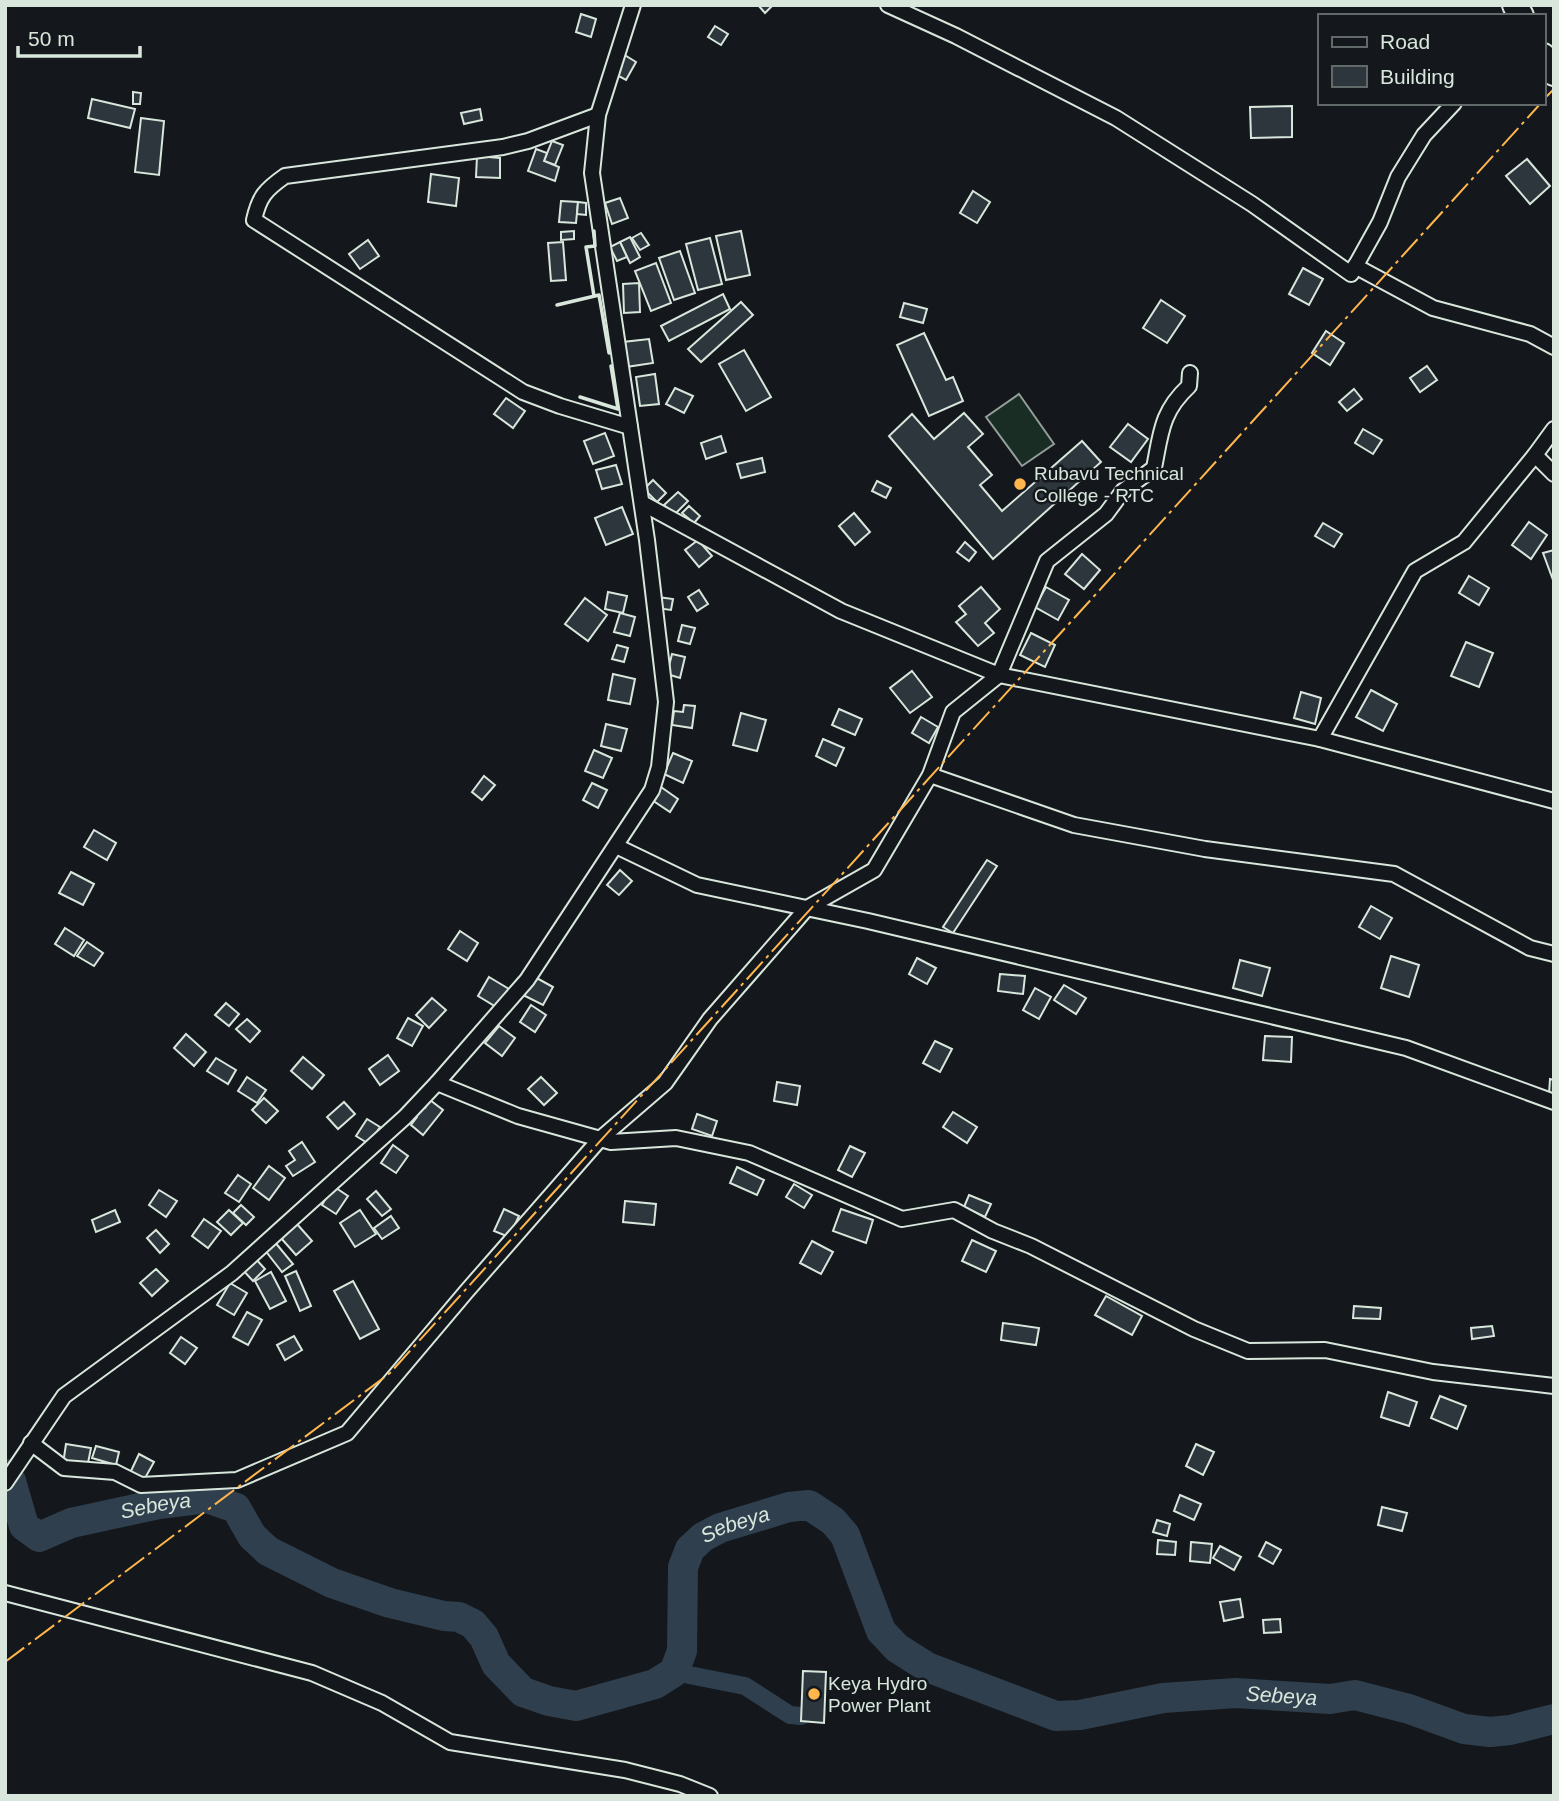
<svg xmlns="http://www.w3.org/2000/svg" width="1559" height="1801" font-family="Helvetica,sans-serif">
  <rect width="100%" height="100%" fill="#14181c"/>
  <polygon fill="#1a2d24" stroke="#939e99" stroke-width="2" points="1019,394 1054,444 1022,466 986,417"/>
  <g fill="none" stroke-linecap="round" stroke-linejoin="round">
    <polyline stroke="#2f3f4d" stroke-width="18" points="674,1672 745,1686 790,1715 801,1716"/>
    <path stroke="#2f3f4d" stroke-width="30" id="s1" d="M5,1474L11,1481L24,1526L39,1537L71,1523L159,1504L207,1498L236,1508L252,1536L268,1551L332,1583L390,1603L444,1616L459,1617L473,1624L484,1637L496,1664L523,1692L549,1701L576,1706L655,1684L674,1672L682,1651L683,1567L690,1549L703,1537L720,1528L789,1507L809,1505L833,1521L845,1535L881,1631L897,1648L927,1667L1056,1716L1080,1715L1163,1698L1236,1693L1330,1699L1355,1695L1409,1709L1464,1729L1490,1732L1510,1730L1554,1719"/>
  </g>
  <g fill="#2c363c" stroke="#d8e6dc" stroke-width="2">
    <polygon points="758,5 773,5 765,13"/>
    <polygon points="581,14 596,19 591,37 576,32"/>
    <polygon points="715,26 728,34 721,45 708,37"/>
    <polygon points="623,54 636,62 626,80 613,73"/>
    <polygon points="133,92 141,93 140,104 133,104"/>
    <polygon points="92,99 135,109 130,128 88,118"/>
    <polygon points="1292,106 1292,137 1251,138 1250,107"/>
    <polygon points="480,109 482,120 464,124 461,113"/>
    <polygon points="141,118 164,121 159,175 135,172"/>
    <polygon points="552,141 563,145 555,165 544,161"/>
    <polygon points="536,149 547,153 544,161 559,167 555,181 528,171"/>
    <polygon points="477,156 500,158 500,178 476,177"/>
    <polygon points="1527,159 1550,186 1530,204 1506,176"/>
    <polygon points="431,174 459,178 456,206 428,202"/>
    <polygon points="973,191 990,202 977,223 960,213"/>
    <polygon points="620,198 628,218 612,224 605,203"/>
    <polygon points="561,201 578,202 576,223 559,222"/>
    <polygon points="578,202 586,203 586,215 577,214"/>
    <polygon points="574,231 574,239 561,240 561,232"/>
    <polygon points="741,231 750,275 726,280 716,236"/>
    <polygon points="641,233 649,245 640,250 632,238"/>
    <polygon points="630,237 640,257 630,263 620,242"/>
    <polygon points="710,238 722,284 698,290 686,244"/>
    <polygon points="368,240 379,256 360,269 349,254"/>
    <polygon points="563,242 566,280 551,281 548,243"/>
    <polygon points="620,242 627,257 617,261 610,247"/>
    <polygon points="680,251 695,293 674,300 659,258"/>
    <polygon points="656,263 671,303 651,311 635,271"/>
    <polygon points="1303,268 1323,279 1309,305 1289,294"/>
    <polygon points="639,283 640,312 624,313 623,284"/>
    <polygon points="723,294 730,309 669,341 661,326"/>
    <polygon points="1161,300 1185,316 1167,343 1143,328"/>
    <polygon points="741,302 753,315 701,362 688,349"/>
    <polygon points="904,303 927,309 923,323 900,317"/>
    <polygon points="1326,331 1344,343 1330,365 1312,353"/>
    <polygon points="924,333 946,380 953,377 963,401 929,416 897,345"/>
    <polygon points="649,339 653,363 626,367 623,342"/>
    <polygon points="744,350 771,397 746,411 719,364"/>
    <polygon points="1427,366 1437,380 1420,392 1410,378"/>
    <polygon points="655,374 659,404 640,406 636,377"/>
    <polygon points="675,388 693,396 684,413 666,404"/>
    <polygon points="1354,389 1362,399 1347,411 1339,402"/>
    <polygon points="506,398 525,411 513,428 494,414"/>
    <polygon points="964,413 983,434 968,447 992,475 980,485 1002,511 1082,441 1101,462 993,559 889,436 912,414 934,439"/>
    <polygon points="1128,424 1148,439 1131,462 1110,447"/>
    <polygon points="1363,429 1382,440 1373,454 1355,443"/>
    <polygon points="605,433 614,456 593,464 584,441"/>
    <polygon points="721,436 726,452 706,459 701,443"/>
    <polygon points="762,458 765,472 741,478 737,464"/>
    <polygon points="616,465 622,484 602,489 596,470"/>
    <polygon points="653,480 666,493 657,502 644,489"/>
    <polygon points="877,481 891,488 886,498 872,491"/>
    <polygon points="678,492 688,501 674,515 664,505"/>
    <polygon points="689,506 700,516 694,523 682,513"/>
    <polygon points="622,507 633,534 606,545 595,518"/>
    <polygon points="854,513 870,532 855,545 839,526"/>
    <polygon points="1529,522 1547,535 1531,559 1512,545"/>
    <polygon points="1323,523 1342,534 1334,547 1315,536"/>
    <polygon points="698,540 712,556 699,567 685,550"/>
    <polygon points="965,542 976,552 969,561 957,552"/>
    <polygon points="1554,550 1554,579 1553,580 1543,553"/>
    <polygon points="1082,554 1100,570 1084,589 1065,574"/>
    <polygon points="1469,576 1489,588 1479,605 1459,593"/>
    <polygon points="981,587 1000,609 985,623 994,633 978,646 956,622 966,614 959,606"/>
    <polygon points="1046,587 1069,600 1058,620 1035,607"/>
    <polygon points="699,590 708,604 697,611 688,597"/>
    <polygon points="608,592 627,596 623,613 605,609"/>
    <polygon points="658,597 673,599 671,610 656,608"/>
    <polygon points="585,598 607,615 588,641 565,624"/>
    <polygon points="620,613 635,617 630,636 614,632"/>
    <polygon points="682,625 695,628 690,644 678,641"/>
    <polygon points="1031,633 1055,645 1045,667 1020,655"/>
    <polygon points="1466,642 1493,653 1479,687 1451,676"/>
    <polygon points="617,645 628,648 624,662 612,659"/>
    <polygon points="672,654 685,657 680,678 667,674"/>
    <polygon points="912,671 932,697 910,713 890,688"/>
    <polygon points="613,674 635,679 630,704 608,700"/>
    <polygon points="1371,690 1397,704 1383,731 1356,717"/>
    <polygon points="1301,692 1321,698 1315,724 1294,718"/>
    <polygon points="684,705 695,706 692,728 672,725 674,711 683,712"/>
    <polygon points="839,709 862,719 855,735 832,725"/>
    <polygon points="741,713 766,720 757,751 733,745"/>
    <polygon points="921,717 938,727 929,743 912,733"/>
    <polygon points="606,724 627,729 621,751 601,746"/>
    <polygon points="823,739 844,748 836,766 816,756"/>
    <polygon points="594,750 612,758 603,778 585,771"/>
    <polygon points="673,753 692,761 683,783 664,774"/>
    <polygon points="484,776 495,785 482,800 472,792"/>
    <polygon points="592,783 607,790 598,808 583,800"/>
    <polygon points="661,787 678,799 670,812 652,800"/>
    <polygon points="94,830 116,843 107,860 84,847"/>
    <polygon points="987,860 997,866 953,933 943,927"/>
    <polygon points="620,870 632,881 619,895 607,885"/>
    <polygon points="71,872 94,884 83,905 59,893"/>
    <polygon points="1371,906 1392,918 1380,939 1359,927"/>
    <polygon points="65,928 84,940 74,956 55,944"/>
    <polygon points="460,931 478,943 467,961 448,949"/>
    <polygon points="87,942 103,953 94,966 77,956"/>
    <polygon points="1391,956 1419,965 1409,997 1381,988"/>
    <polygon points="917,958 936,968 927,984 909,974"/>
    <polygon points="1240,960 1270,968 1262,996 1233,988"/>
    <polygon points="1000,974 1025,976 1023,994 998,991"/>
    <polygon points="533,976 553,987 543,1005 523,995"/>
    <polygon points="489,977 509,989 498,1008 478,996"/>
    <polygon points="1064,985 1086,998 1076,1014 1054,1000"/>
    <polygon points="1035,988 1051,997 1039,1019 1023,1010"/>
    <polygon points="432,998 446,1010 429,1028 416,1015"/>
    <polygon points="226,1003 239,1014 229,1026 215,1015"/>
    <polygon points="531,1005 546,1015 535,1032 520,1022"/>
    <polygon points="408,1018 423,1026 412,1046 397,1038"/>
    <polygon points="247,1019 260,1031 250,1042 236,1029"/>
    <polygon points="499,1026 515,1038 502,1056 485,1043"/>
    <polygon points="186,1034 206,1052 194,1066 174,1048"/>
    <polygon points="1265,1036 1292,1037 1291,1062 1263,1060"/>
    <polygon points="935,1041 952,1049 940,1072 923,1063"/>
    <polygon points="388,1055 399,1071 380,1085 369,1069"/>
    <polygon points="303,1057 324,1075 312,1089 291,1071"/>
    <polygon points="216,1058 236,1070 228,1084 207,1071"/>
    <polygon points="247,1077 266,1090 257,1103 238,1091"/>
    <polygon points="541,1077 557,1093 544,1105 528,1089"/>
    <polygon points="1550,1079 1554,1080 1554,1095 1549,1094"/>
    <polygon points="777,1082 800,1086 797,1105 774,1101"/>
    <polygon points="264,1098 278,1111 266,1123 252,1110"/>
    <polygon points="430,1100 443,1110 423,1135 411,1125 417,1117 414,1112 420,1105 425,1108"/>
    <polygon points="344,1102 355,1114 338,1129 327,1117"/>
    <polygon points="953,1112 977,1127 967,1143 943,1127"/>
    <polygon points="697,1114 717,1121 712,1136 692,1129"/>
    <polygon points="367,1119 380,1127 369,1144 356,1136"/>
    <polygon points="302,1142 315,1162 293,1176 286,1166 295,1160 289,1151"/>
    <polygon points="393,1145 408,1156 396,1173 381,1163"/>
    <polygon points="850,1146 865,1153 852,1177 838,1170"/>
    <polygon points="269,1166 285,1178 269,1200 253,1188"/>
    <polygon points="737,1167 764,1180 757,1195 730,1183"/>
    <polygon points="238,1175 251,1184 239,1202 225,1193"/>
    <polygon points="794,1184 812,1195 804,1208 786,1197"/>
    <polygon points="333,1186 348,1196 336,1214 322,1205"/>
    <polygon points="159,1190 177,1201 166,1217 149,1205"/>
    <polygon points="376,1191 391,1209 382,1216 367,1199"/>
    <polygon points="969,1195 991,1204 985,1217 964,1207"/>
    <polygon points="625,1201 656,1204 654,1225 623,1222"/>
    <polygon points="241,1205 254,1217 246,1225 233,1213"/>
    <polygon points="504,1209 519,1216 509,1237 494,1231"/>
    <polygon points="841,1209 873,1220 866,1243 833,1231"/>
    <polygon points="115,1210 120,1222 96,1232 92,1220"/>
    <polygon points="229,1210 243,1223 231,1235 217,1222"/>
    <polygon points="360,1210 376,1234 355,1247 340,1223"/>
    <polygon points="391,1216 399,1228 382,1239 374,1228"/>
    <polygon points="204,1219 221,1231 208,1248 192,1236"/>
    <polygon points="297,1224 312,1241 296,1255 281,1238"/>
    <polygon points="156,1230 169,1244 160,1253 147,1238"/>
    <polygon points="972,1240 996,1251 986,1272 962,1261"/>
    <polygon points="274,1241 293,1264 282,1272 264,1249"/>
    <polygon points="812,1241 833,1252 821,1274 800,1263"/>
    <polygon points="254,1257 265,1269 253,1281 241,1268"/>
    <polygon points="156,1269 168,1281 152,1296 140,1283"/>
    <polygon points="296,1271 311,1306 300,1311 285,1276"/>
    <polygon points="271,1272 286,1301 270,1309 255,1281"/>
    <polygon points="353,1281 379,1329 360,1339 334,1291"/>
    <polygon points="230,1283 247,1293 234,1315 217,1305"/>
    <polygon points="1106,1296 1142,1316 1132,1335 1095,1315"/>
    <polygon points="1354,1306 1381,1308 1380,1319 1353,1318"/>
    <polygon points="247,1312 262,1320 248,1345 233,1337"/>
    <polygon points="1003,1323 1039,1328 1036,1345 1001,1340"/>
    <polygon points="1492,1326 1494,1336 1472,1339 1471,1328"/>
    <polygon points="294,1336 302,1350 285,1360 277,1345"/>
    <polygon points="181,1337 197,1348 185,1364 170,1353"/>
    <polygon points="1388,1392 1417,1402 1409,1426 1381,1417"/>
    <polygon points="1440,1396 1466,1406 1457,1429 1431,1418"/>
    <polygon points="66,1444 91,1448 87,1468 63,1464"/>
    <polygon points="1196,1444 1214,1452 1203,1475 1186,1466"/>
    <polygon points="96,1446 119,1452 116,1465 92,1458"/>
    <polygon points="139,1454 154,1462 144,1480 130,1473"/>
    <polygon points="1180,1495 1201,1504 1194,1520 1174,1511"/>
    <polygon points="1382,1507 1407,1513 1402,1531 1378,1525"/>
    <polygon points="1157,1520 1170,1524 1167,1536 1153,1532"/>
    <polygon points="1158,1540 1176,1542 1175,1555 1157,1554"/>
    <polygon points="1191,1542 1212,1544 1210,1563 1190,1561"/>
    <polygon points="1266,1542 1281,1550 1273,1564 1259,1556"/>
    <polygon points="1220,1546 1241,1557 1234,1570 1213,1558"/>
    <polygon points="1240,1599 1243,1617 1224,1621 1220,1602"/>
    <polygon points="1280,1619 1281,1632 1264,1633 1263,1620"/>
    <polygon points="803,1671 826,1672 824,1723 801,1721"/>
  </g>
  <g fill="none" stroke-linecap="round" stroke-linejoin="round">
    <g stroke="#d8e6dc" stroke-width="18">
      <g id="minor">
        <polyline points="888,5 956,36 1116,118 1252,204 1351,274 1380,222 1398,177 1424,135 1454,103"/>
        <path d="M598,115L528,141L503,147L285,176C265,190 259,197 254,220L523,392L560,406L630,427"/>
        <polyline points="1355,266 1433,308 1530,334 1554,347"/>
        <polyline points="1535,455 1554,474"/>
        <polyline points="642,503 841,611 999,675 1320,739 1554,801"/>
        <polyline points="1320,739 1415,571 1464,542 1535,455 1554,429"/>
        <polyline points="930,775 1074,825 1205,849 1394,874 1530,948 1554,954"/>
        <polyline points="616,846 697,885 868,921 1406,1048 1554,1102"/>
        <polyline points="437,1083 518,1116 611,1142 676,1138 749,1153 902,1219 954,1210 993,1231 1031,1246 1194,1329 1248,1351 1325,1350 1433,1372 1554,1386"/>
        <path d="M31,1443L64,1468L115,1472L141,1485L237,1480L347,1433L466,1292L600,1139L665,1083L710,1019L807,908L874,870L930,775L953,712L999,675L1047,561L1106,514L1123,491L1154,468C1161,433 1161,412 1189,386L1190,373"/>
        <polyline points="5,1483 64,1396 232,1273 405,1117 437,1083 527,980 652,790 659,767 666,702 647,540 592,173 598,115 633,5"/>
        <polyline points="5,1593 312,1673 382,1703 450,1742 625,1770 680,1784 710,1796"/>
      </g>
    </g>
    <g stroke="#d8e6dc" stroke-width="28">
      <g id="trunk">
        <polyline points="1515,5 1521,16"/>
        <polyline points="1543,56 1554,73"/>
      </g>
    </g>
    <use href="#minor" stroke="#14181c" stroke-width="14"/>
    <use href="#trunk" stroke="#14181c" stroke-width="24"/>
    <g stroke="#d8e6dc" stroke-width="3.5">
      <polyline points="594,231 595,246 586,247 594,296"/>
      <polyline points="557,305 599,295 609,353"/>
      <polyline points="580,397 618,409 611,366"/>
    </g>
    <g stroke="#ffb74d" stroke-width="2" stroke-dasharray="24 5 3.5 5" stroke-linecap="butt">
      <polyline points="1543,100 1554,89"/>
      <polyline points="5,1662 390,1373 1541,103"/>
    </g>
  </g>
  <g fill="#ffb74d" stroke="#14181c" stroke-width="2.5">
    <circle cx="1020" cy="484" r="7"/>
    <circle cx="814" cy="1694" r="7"/>
  </g>
  <g text-anchor="middle" stroke-width="5" stroke-linejoin="round" paint-order="stroke">
    <g font-size="19" fill="#d8e6dc" stroke="#14181c" text-anchor="start">
      <text x="1034" y="480">Rubavu Technical<tspan x="1034" dy="22">College - RTC</tspan></text>
      <text x="828" y="1690">Keya Hydro<tspan x="828" dy="22">Power Plant</tspan></text>
    </g>
    <g font-size="21" font-style="italic" fill="#d8e6dc" stroke="#14181c">
      <text dy="7" stroke="none"><textPath href="#s1" startOffset="196">Sebeya</textPath></text>
      <text dy="7" stroke="none"><textPath href="#s1" startOffset="975">Sebeya</textPath></text>
      <text dy="7" stroke="none"><textPath href="#s1" startOffset="1626">Sebeya</textPath></text>
    </g>
  </g>
  <rect width="1559" height="1801" fill="none" stroke="#d8e6dc" stroke-width="14"/>
  <rect x="1318" y="14" width="228" height="91" fill="#14181c" stroke="#626a69" stroke-width="2"/>
  <rect x="1332" y="37" width="35" height="10" fill="#14181c" stroke="#626a69" stroke-width="2"/>
  <text x="1380" y="49" font-size="21" fill="#d8e6dc">Road</text>
  <rect x="1332" y="66" width="35" height="21" fill="#2c363c" stroke="#626a69" stroke-width="2"/>
  <text x="1380" y="84" font-size="21" fill="#d8e6dc">Building</text>
  <path d="M18 46v10h122v-10" fill="none" stroke="#d8e6dc" stroke-width="3.5"/>
  <text x="28" y="46" font-size="21" fill="#d8e6dc" stroke="#14181c" stroke-width="5" paint-order="stroke">50 m</text>
</svg>
